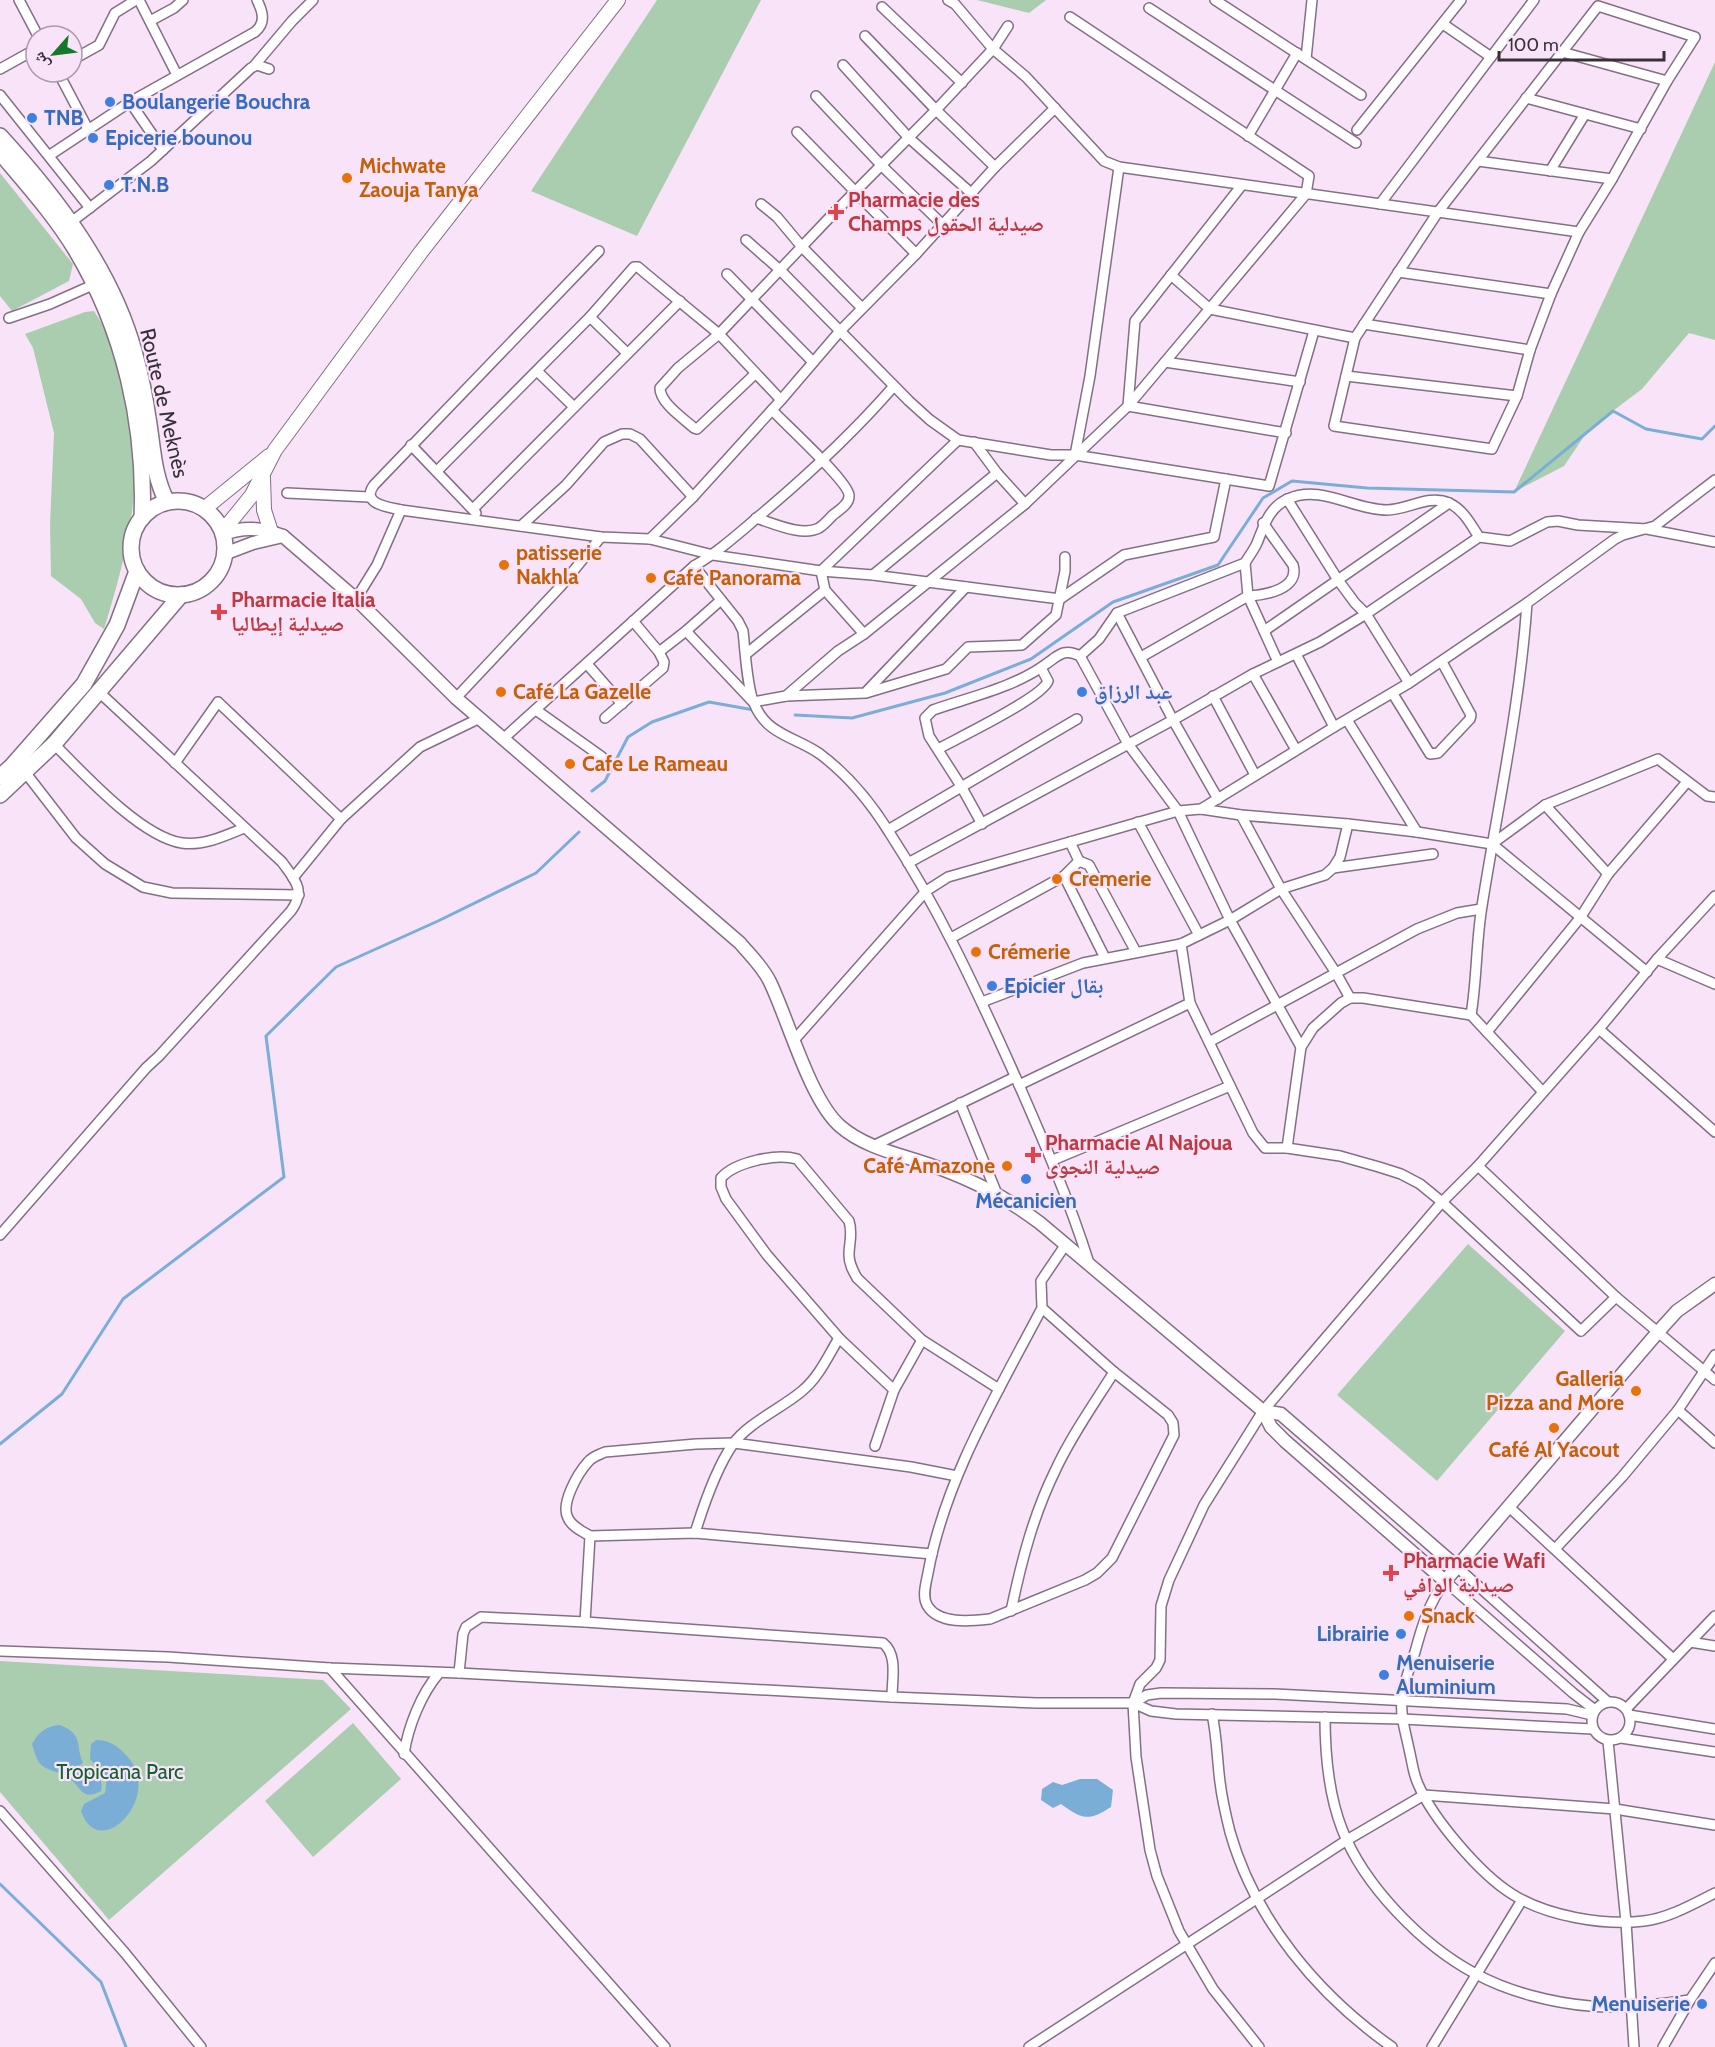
<svg xmlns="http://www.w3.org/2000/svg" width="1715" height="2047" font-family="Cabin,'Noto Naskh Arabic',sans-serif">
  <rect width="100%" height="100%" fill="#f9e3f9"/>
  <g fill="#aacdb0">
    <polygon points="657,0 761,0 637,236 531,191"/>
    <polygon points="977,0 1046,0 1029,13"/>
    <polygon points="1715,62 1715,340 1689,333 1642,389 1589,429 1564,466 1514,492"/>
    <polygon points="0,173 73,264 69,281 12,311 0,296"/>
    <path d="M94,311C111,336 118,363 124,393C127,410 133,429 134,447C139,509 122,570 104,629L95,623L81,599L51,576L50,525L54,433L33,348L25,334L85,312Z"/>
    <polygon points="1468,1244 1565,1331 1437,1481 1337,1395"/>
    <polygon points="0,1661 323,1680 351,1709 109,1920 0,1792"/>
    <polygon points="353,1723 401,1779 313,1857 265,1801"/>
  </g>
  <g fill="#7aaed7">
    <path d="M60,1725C84,1735 75,1744 83,1763L66,1775C43,1767 39,1770 32,1744C39,1732 46,1726 60,1725Z"/>
    <path d="M96,1740C109,1740 116,1745 125,1754C167,1794 99,1865 81,1811L84,1804L105,1793C109,1773 102,1773 90,1759L91,1744Z"/>
    <path d="M86,1767C96,1774 104,1777 101,1791C82,1801 83,1789 70,1779Z"/>
    <path d="M1080,1779H1097L1113,1790L1111,1807C1088,1822 1082,1819 1061,1804L1053,1808L1041,1800L1042,1789L1053,1782L1062,1785Z"/>
  </g>
  <g fill="none" stroke-linecap="round" stroke-linejoin="round">
    <g stroke="#7aaed7" stroke-width="3">
      <polyline points="795,715 852,718 945,693 1031,659 1113,602 1218,565 1263,498 1292,481 1367,488 1514,492 1613,411 1646,429 1702,439 1715,426"/>
      <polyline points="592,791 605,781 628,737 652,722 709,702 754,710"/>
      <polyline points="0,1444 62,1394 123,1299 284,1177 266,1036 336,967 438,921 536,873 579,832"/>
      <polyline points="0,1884 101,1982 126,2047"/>
    </g>
    <g stroke="#837083" stroke-width="12">
      <g id="minor">
        <polyline points="19,0 38,36"/>
        <polyline points="139,0 177,75"/>
        <polyline points="948,0 955,4 993,49 1026,77 1104,161 1119,167 1579,232"/>
        <polyline points="1215,0 1361,95"/>
        <polygon points="1598,6 1695,37 1667,81 1612,179 1579,232 1551,294 1530,350 1517,396 1492,449 1334,426 1355,338 1438,212"/>
        <polyline points="882,7 962,83"/>
        <polyline points="1149,8 1356,143"/>
        <polyline points="150,21 174,8 183,0"/>
        <polyline points="1443,24 1491,57"/>
        <polyline points="865,36 936,110 995,167"/>
        <polyline points="1562,52 1667,81"/>
        <polyline points="1306,59 1312,0"/>
        <polyline points="72,60 99,45 115,13 136,0"/>
        <polyline points="843,65 909,138 971,193"/>
        <polyline points="254,66 292,21 313,0"/>
        <polyline points="0,69 36,49"/>
        <polyline points="58,72 88,129"/>
        <polyline points="0,95 90,208"/>
        <polyline points="816,96 882,166 943,225"/>
        <polyline points="1526,98 1641,129"/>
        <polyline points="130,102 163,150"/>
        <polyline points="1357,130 1461,0"/>
        <polyline points="797,132 916,254"/>
        <polyline points="1248,136 1297,53"/>
        <path d="M50,155L130,102L255,32C266,23 263,12 257,0"/>
        <polyline points="1478,161 1612,179"/>
        <polyline points="1550,171 1585,114"/>
        <polyline points="1242,185 1135,321 1128,406 1286,433"/>
        <polyline points="761,204 777,217 802,247 862,308"/>
        <polyline points="1380,204 1534,0"/>
        <polyline points="70,223 151,161 251,68 257,65 269,69"/>
        <polyline points="746,240 780,270 909,401 930,420 958,440 1051,455 1075,455 1269,486 1314,331"/>
        <path d="M599,251L374,485C360,504 388,507 401,510L601,537L650,539L713,555L821,571L873,575L1060,599L1124,555L1214,537L1226,479"/>
        <polyline points="1398,272 1551,294"/>
        <polyline points="727,274 813,362"/>
        <polyline points="1171,275 1210,309 1355,338"/>
        <polyline points="590,317 627,353"/>
        <polyline points="9,318 50,304 95,284"/>
        <polyline points="1364,324 1530,350"/>
        <polyline points="1165,362 1300,382"/>
        <polyline points="537,371 574,407"/>
        <path d="M755,374L697,429L694,428C683,418 660,403 660,388L678,368L719,334L830,217L936,110L993,49L1008,26"/>
        <polyline points="1346,376 1517,396"/>
        <path d="M894,386C854,432 810,473 764,512C741,531 720,551 694,566L738,621L743,631C745,649 747,688 754,703C766,735 796,737 820,754C848,775 871,803 889,832C938,907 975,987 1012,1069C1040,1133 1068,1196 1089,1263"/>
        <polyline points="974,442 997,473 1025,504"/>
        <polyline points="411,445 476,513"/>
        <polyline points="1075,455 1090,376 1119,167"/>
        <polyline points="437,471 590,317 634,267 638,267 645,273 719,334 781,400"/>
        <polyline points="287,493 369,497"/>
        <polyline points="1287,499 1338,580 1355,603 1366,614 1409,683"/>
        <polyline points="473,509 680,301"/>
        <path d="M756,518C773,523 802,537 819,528C824,525 829,519 833,515C839,510 850,504 849,495C848,481 784,423 772,410"/>
        <polyline points="521,526 566,485 604,442 622,434 630,434 640,439 693,497"/>
        <polyline points="650,539 693,497 781,400 840,331 916,254 995,167 1055,108"/>
        <polyline points="1245,563 1248,596 1278,662"/>
        <polyline points="873,575 997,473"/>
        <polyline points="356,599 377,565 401,510"/>
        <polyline points="1117,613 1173,720 1218,799"/>
        <polyline points="686,631 753,702 786,696 838,651 864,634 1025,504 1128,406 1306,194 1309,176 1070,17"/>
        <polyline points="1264,631 1449,503"/>
        <polyline points="864,634 825,590 821,571 958,440"/>
        <polyline points="659,652 686,631 721,600"/>
        <polyline points="746,654 825,590"/>
        <polyline points="1296,654 1334,727"/>
        <path d="M1080,656L1099,639L1117,613L1245,563C1249,556 1254,550 1257,543C1264,526 1269,507 1288,499C1321,484 1353,510 1387,510C1408,510 1428,494 1449,503C1464,510 1471,525 1479,537L1510,541L1547,522L1558,521L1578,525L1647,529L1715,542"/>
        <path d="M1141,657L1248,596C1266,595 1300,589 1293,565L1263,523"/>
        <polyline points="587,664 622,704"/>
        <polyline points="1253,674 1296,750"/>
        <polyline points="867,691 966,587"/>
        <polyline points="1393,694 1430,754 1438,753 1470,719 1471,715 1442,662"/>
        <polyline points="786,696 866,693 946,669 968,647 1022,645 1056,615 1065,571 1065,557"/>
        <polyline points="1213,696 1255,775"/>
        <polyline points="456,698 561,586 601,537"/>
        <polyline points="536,710 602,757"/>
        <polyline points="605,718 663,668 664,662 659,652 633,621"/>
        <polyline points="1347,720 1417,832"/>
        <polyline points="504,738 694,566"/>
        <path d="M54,744C83,773 141,837 182,843C203,846 225,836 244,828"/>
        <path d="M938,749C958,738 1042,698 1048,681L1041,668"/>
        <polyline points="175,763 218,702 341,819"/>
        <polyline points="25,772 76,838 105,864 143,887 172,893 299,895"/>
        <polyline points="1545,805 1608,874"/>
        <polyline points="1201,809 1334,727 1409,683 1527,603"/>
        <polyline points="1241,815 1281,889 1336,973 1350,998"/>
        <polyline points="1138,822 1199,935"/>
        <path d="M982,824L961,786L929,736L925,718L933,710C970,697 1015,687 1046,664C1059,655 1064,648 1080,656L1128,744L1178,811L1230,920L1301,1047"/>
        <polyline points="1348,824 1340,857 1333,868 1325,875 1281,889 1230,920 1181,944 1190,1003 1253,1133 1265,1148 1287,1148 1340,1156 1379,1167 1401,1174 1420,1184 1442,1202 1581,1331 1616,1297"/>
        <polyline points="888,830 1077,719"/>
        <polyline points="1492,844 1545,805 1658,759 1707,796 1715,797"/>
        <polyline points="1079,861 1089,865 1136,952"/>
        <polyline points="908,863 1173,720 1253,674 1320,642 1366,614 1479,537"/>
        <polyline points="1333,868 1433,854"/>
        <polyline points="1064,876 1105,958"/>
        <polyline points="293,878 341,819 420,747 480,718"/>
        <polyline points="951,938 1064,876 1079,861 1070,842"/>
        <polyline points="1657,959 1715,984"/>
        <polyline points="982,1002 1083,963 1181,944"/>
        <path d="M1471,1015C1477,979 1476,942 1482,906C1498,805 1520,705 1527,603L1615,539L1623,535L1655,526L1715,480"/>
        <polyline points="1599,1029 1715,1132"/>
        <polyline points="1487,1032 1580,918 1608,874 1687,782"/>
        <polyline points="795,1039 926,891 948,877 1178,811 1201,809 1241,815 1348,824 1417,832 1492,844 1647,972"/>
        <polyline points="1209,1042 1417,929 1457,913 1481,909"/>
        <polyline points="1019,1085 1190,1003"/>
        <polyline points="960,1103 997,1194"/>
        <polyline points="873,1146 1015,1077"/>
        <polyline points="1287,1148 1301,1047 1313,1028 1341,1003 1350,998 1363,998 1471,1015 1543,1092"/>
        <polyline points="1053,1160 1230,1086"/>
        <polyline points="1478,1166 1616,1297 1715,1380"/>
        <path d="M0,1235L146,1068L159,1056L291,911C306,890 295,880 282,862L99,692"/>
        <path d="M1042,1308L1114,1372L1168,1415L1173,1423L1174,1435L1112,1558L1097,1573L1085,1580L990,1619C972,1621 938,1625 927,1605C922,1596 926,1583 928,1573C945,1479 998,1392 1042,1308L1041,1281L1066,1244"/>
        <path d="M894,1390L839,1338L767,1255L726,1199L721,1187V1178C735,1162 777,1153 797,1159L849,1221C853,1234 849,1243 849,1255C849,1264 853,1271 857,1278L922,1340L999,1389"/>
        <polyline points="1678,1410 1715,1443"/>
        <polyline points="875,1446 894,1390 922,1340"/>
        <polyline points="1508,1506 1672,1658"/>
        <path d="M695,1533C703,1507 717,1467 733,1444C748,1423 782,1408 802,1391C819,1377 828,1356 839,1338"/>
        <polyline points="590,1536 695,1533 932,1554"/>
        <polyline points="1555,1549 1622,1477 1678,1410 1715,1355"/>
        <polyline points="1457,1567 1608,1702"/>
        <path d="M1011,1611C1021,1563 1033,1516 1055,1471C1071,1436 1094,1404 1114,1372"/>
        <path d="M585,1622L590,1536C582,1531 572,1527 568,1518C560,1504 578,1473 588,1462C593,1456 599,1455 605,1452L696,1444L734,1443L911,1467L957,1476"/>
        <polyline points="1690,1642 1715,1646"/>
        <polyline points="0,1651 168,1657 330,1668 459,1673 892,1697 1037,1703 1133,1703 1151,1711 1176,1714 1402,1719 1593,1729"/>
        <polyline points="330,1668 665,2047"/>
        <path d="M459,1673L463,1634L466,1627L481,1617L585,1622L883,1643C898,1655 892,1679 892,1697"/>
        <circle cx="1611" cy="1721" r="19"/>
        <polyline points="1133,1703 1147,1695 1161,1693 1275,1694 1567,1709 1592,1715"/>
        <polyline points="1626,1709 1715,1616"/>
        <path d="M1595,1710L1573,1693L1445,1581C1429,1603 1422,1626 1415,1652C1410,1667 1403,1684 1402,1700C1400,1717 1406,1733 1409,1749C1412,1761 1413,1773 1418,1784C1433,1819 1480,1874 1512,1894C1546,1916 1604,1926 1644,1921C1669,1918 1693,1904 1715,1893"/>
        <path d="M1212,1714C1217,1737 1217,1759 1220,1782C1222,1799 1226,1816 1230,1832C1255,1920 1318,1995 1392,2047"/>
        <polyline points="1629,1715 1715,1729"/>
        <path d="M1325,1717C1325,1754 1328,1793 1342,1829C1364,1886 1423,1946 1476,1974C1509,1992 1553,2003 1590,2006C1624,2009 1657,2004 1690,2000"/>
        <polyline points="1621,1738 1715,1752"/>
        <polyline points="1608,1741 1626,1922 1634,2047"/>
        <path d="M404,1754C408,1727 421,1694 439,1673"/>
        <polyline points="0,1811 125,1953 201,2047"/>
        <polyline points="1029,2047 1347,1840 1424,1795 1615,1809 1715,1825"/>
        <polyline points="1259,2047 1213,1989 1179,1931 1157,1876 1150,1850 1136,1757 1133,1703 1140,1684 1156,1668 1160,1660 1161,1606 1169,1580 1204,1505 1263,1411 1442,1202 1478,1166 1599,1029 1657,959 1715,896"/>
        <polyline points="1432,2047 1522,1900"/>
        <polyline points="1663,2047 1690,2000 1715,1963"/>
      </g>
    </g>
    <g stroke="#837083" stroke-width="15">
      <g id="tertiary">
        <path d="M223,534C245,526 261,528 283,536L356,599L456,698L740,943C750,955 763,967 770,982C788,1019 810,1100 840,1126C866,1149 904,1155 936,1167C977,1182 1005,1197 1040,1223L1263,1411L1271,1427L1285,1441L1445,1581L1658,1332L1677,1311L1715,1284"/>
        <polyline points="224,554 253,543 283,536"/>
        <polyline points="1263,1411 1281,1414 1457,1567"/>
      </g>
    </g>
    <g stroke="#837083" stroke-width="16">
      <g id="secondary">
        <polyline points="263,478 264,510 271,532"/>
        <polyline points="204,509 269,456"/>
        <polyline points="222,532 252,495 275,450 421,252 618,0"/>
      </g>
    </g>
    <g stroke="#837083" stroke-width="18">
      <g id="primary">
        <path d="M0,136C56,197 111,269 134,351C140,373 145,396 148,418C153,447 153,475 167,502"/>
        <path d="M0,152C26,183 55,215 76,250C124,330 146,425 142,518"/>
        <circle cx="178" cy="548" r="47"/>
        <polyline points="0,777 12,766 84,684 117,625 137,571"/>
        <polyline points="0,795 54,744 181,595"/>
      </g>
    </g>
    <use href="#minor" stroke="#fff" stroke-width="9"/>
    <use href="#tertiary" stroke="#fff" stroke-width="12"/>
    <use href="#secondary" stroke="#fff" stroke-width="14"/>
    <use href="#primary" stroke="#fff" stroke-width="15"/>
  </g>
  <g fill="#3f7fe0" stroke="#f9e3f9" stroke-width="2">
    <circle cx="110" cy="102" r="6"/>
    <circle cx="32" cy="118" r="6"/>
    <circle cx="93" cy="138" r="6"/>
    <circle cx="109" cy="185" r="6"/>
    <circle cx="1082" cy="692" r="6"/>
    <circle cx="992" cy="986" r="6"/>
    <circle cx="1026" cy="1179" r="6"/>
    <circle cx="1401" cy="1634" r="6"/>
    <circle cx="1384" cy="1675" r="6"/>
    <circle cx="1702" cy="2004" r="6"/>
  </g>
  <g fill="#e8710a" stroke="#f9e3f9" stroke-width="2">
    <circle cx="347" cy="178" r="6"/>
    <circle cx="504" cy="565" r="6"/>
    <circle cx="651" cy="578" r="6"/>
    <circle cx="501" cy="692" r="6"/>
    <circle cx="570" cy="764" r="6"/>
    <circle cx="1057" cy="879" r="6"/>
    <circle cx="976" cy="952" r="6"/>
    <circle cx="1007" cy="1166" r="6"/>
    <circle cx="1636" cy="1391" r="6"/>
    <circle cx="1554" cy="1428" r="6"/>
    <circle cx="1409" cy="1616" r="6"/>
  </g>
  <g fill="#e0444e" stroke="#f9e3f9" stroke-width="2">
    <path d="M833 203h6v6h6v6h-6v6h-6v-6h-6v-6h6z"/>
    <path d="M216 603h6v6h6v6h-6v6h-6v-6h-6v-6h6z"/>
    <path d="M1030 1146h6v6h6v6h-6v6h-6v-6h-6v-6h6z"/>
    <path d="M1388 1564h6v6h6v6h-6v6h-6v-6h-6v-6h6z"/>
  </g>
  <g text-anchor="middle" stroke-width="4.5" stroke-linejoin="round" paint-order="stroke">
    <g font-size="21" font-weight="bold" fill="#366cbe" stroke="#f9e3f9" text-anchor="start">
      <text x="122" y="109">Boulangerie Bouchra</text>
      <text x="44" y="125">TNB</text>
      <text x="105" y="145">Epicerie bounou</text>
      <text x="121" y="192">T.N.B</text>
      <text x="1094" y="699">عبد الرزاق</text>
      <text x="1004" y="993">Epicier بقال</text>
      <text x="1026" y="1208" text-anchor="middle">Mécanicien</text>
      <text x="1389" y="1641" text-anchor="end">Librairie</text>
      <text x="1396" y="1670">Menuiserie<tspan x="1396" dy="24">Aluminium</tspan></text>
      <text x="1690" y="2011" text-anchor="end">Menuiserie</text>
    </g>
    <g font-size="21" font-weight="bold" fill="#c56008" stroke="#f9e3f9" text-anchor="start">
      <text x="359" y="173">Michwate<tspan x="359" dy="24">Zaouja Tanya</tspan></text>
      <text x="516" y="560">patisserie<tspan x="516" dy="24">Nakhla</tspan></text>
      <text x="663" y="585">Café Panorama</text>
      <text x="513" y="699">Café La Gazelle</text>
      <text x="582" y="771">Cafe Le Rameau</text>
      <text x="1069" y="886">Cremerie</text>
      <text x="988" y="959">Crémerie</text>
      <text x="995" y="1173" text-anchor="end">Café Amazone</text>
      <text x="1624" y="1386" text-anchor="end">Galleria<tspan x="1624" dy="24">Pizza and More</tspan></text>
      <text x="1554" y="1457" text-anchor="middle">Café Al Yacout</text>
      <text x="1421" y="1623">Snack</text>
    </g>
    <g font-size="21" font-weight="bold" fill="#be3a42" stroke="#f9e3f9" text-anchor="start">
      <text x="848" y="207">Pharmacie des<tspan x="848" dy="24">Champs صيدلية الحقول</tspan></text>
      <text x="231" y="607">Pharmacie Italia<tspan x="231" dy="24">صيدلية إيطاليا</tspan></text>
      <text x="1045" y="1150">Pharmacie Al Najoua<tspan x="1045" dy="24">صيدلية النجوى</tspan></text>
      <text x="1403" y="1568">Pharmacie Wafi<tspan x="1403" dy="24">صيدلية الوافي</tspan></text>
    </g>
    <g font-size="21" fill="#383038" stroke="#f9e3f9">
      <text transform="translate(164 403) rotate(77)" y="7">Route de Meknès</text>
    </g>
    <g font-size="21" fill="#12622e" stroke="#f9e3f9">
      <text x="120" y="1779">Tropicana Parc</text>
    </g>
  </g>
  <g transform="translate(54 54) rotate(242)"><circle r="28" fill="#f9e3f9" stroke="#ac9bac" stroke-width="1.5"/>
  <path d="M0-4.5L10 22L0 15L-10 22Z" fill="#14792c"/>
  <text y="-9" font-size="16" font-weight="bold" text-anchor="middle" fill="#383038">ش</text>
  </g>
  <path d="M1499 51v9h165v-9" fill="none" stroke="#383038" stroke-width="3"/>
  <text x="1508" y="51" font-size="18" fill="#383038" stroke="#f9e3f9" stroke-width="4.5" paint-order="stroke">100 m</text>
</svg>
